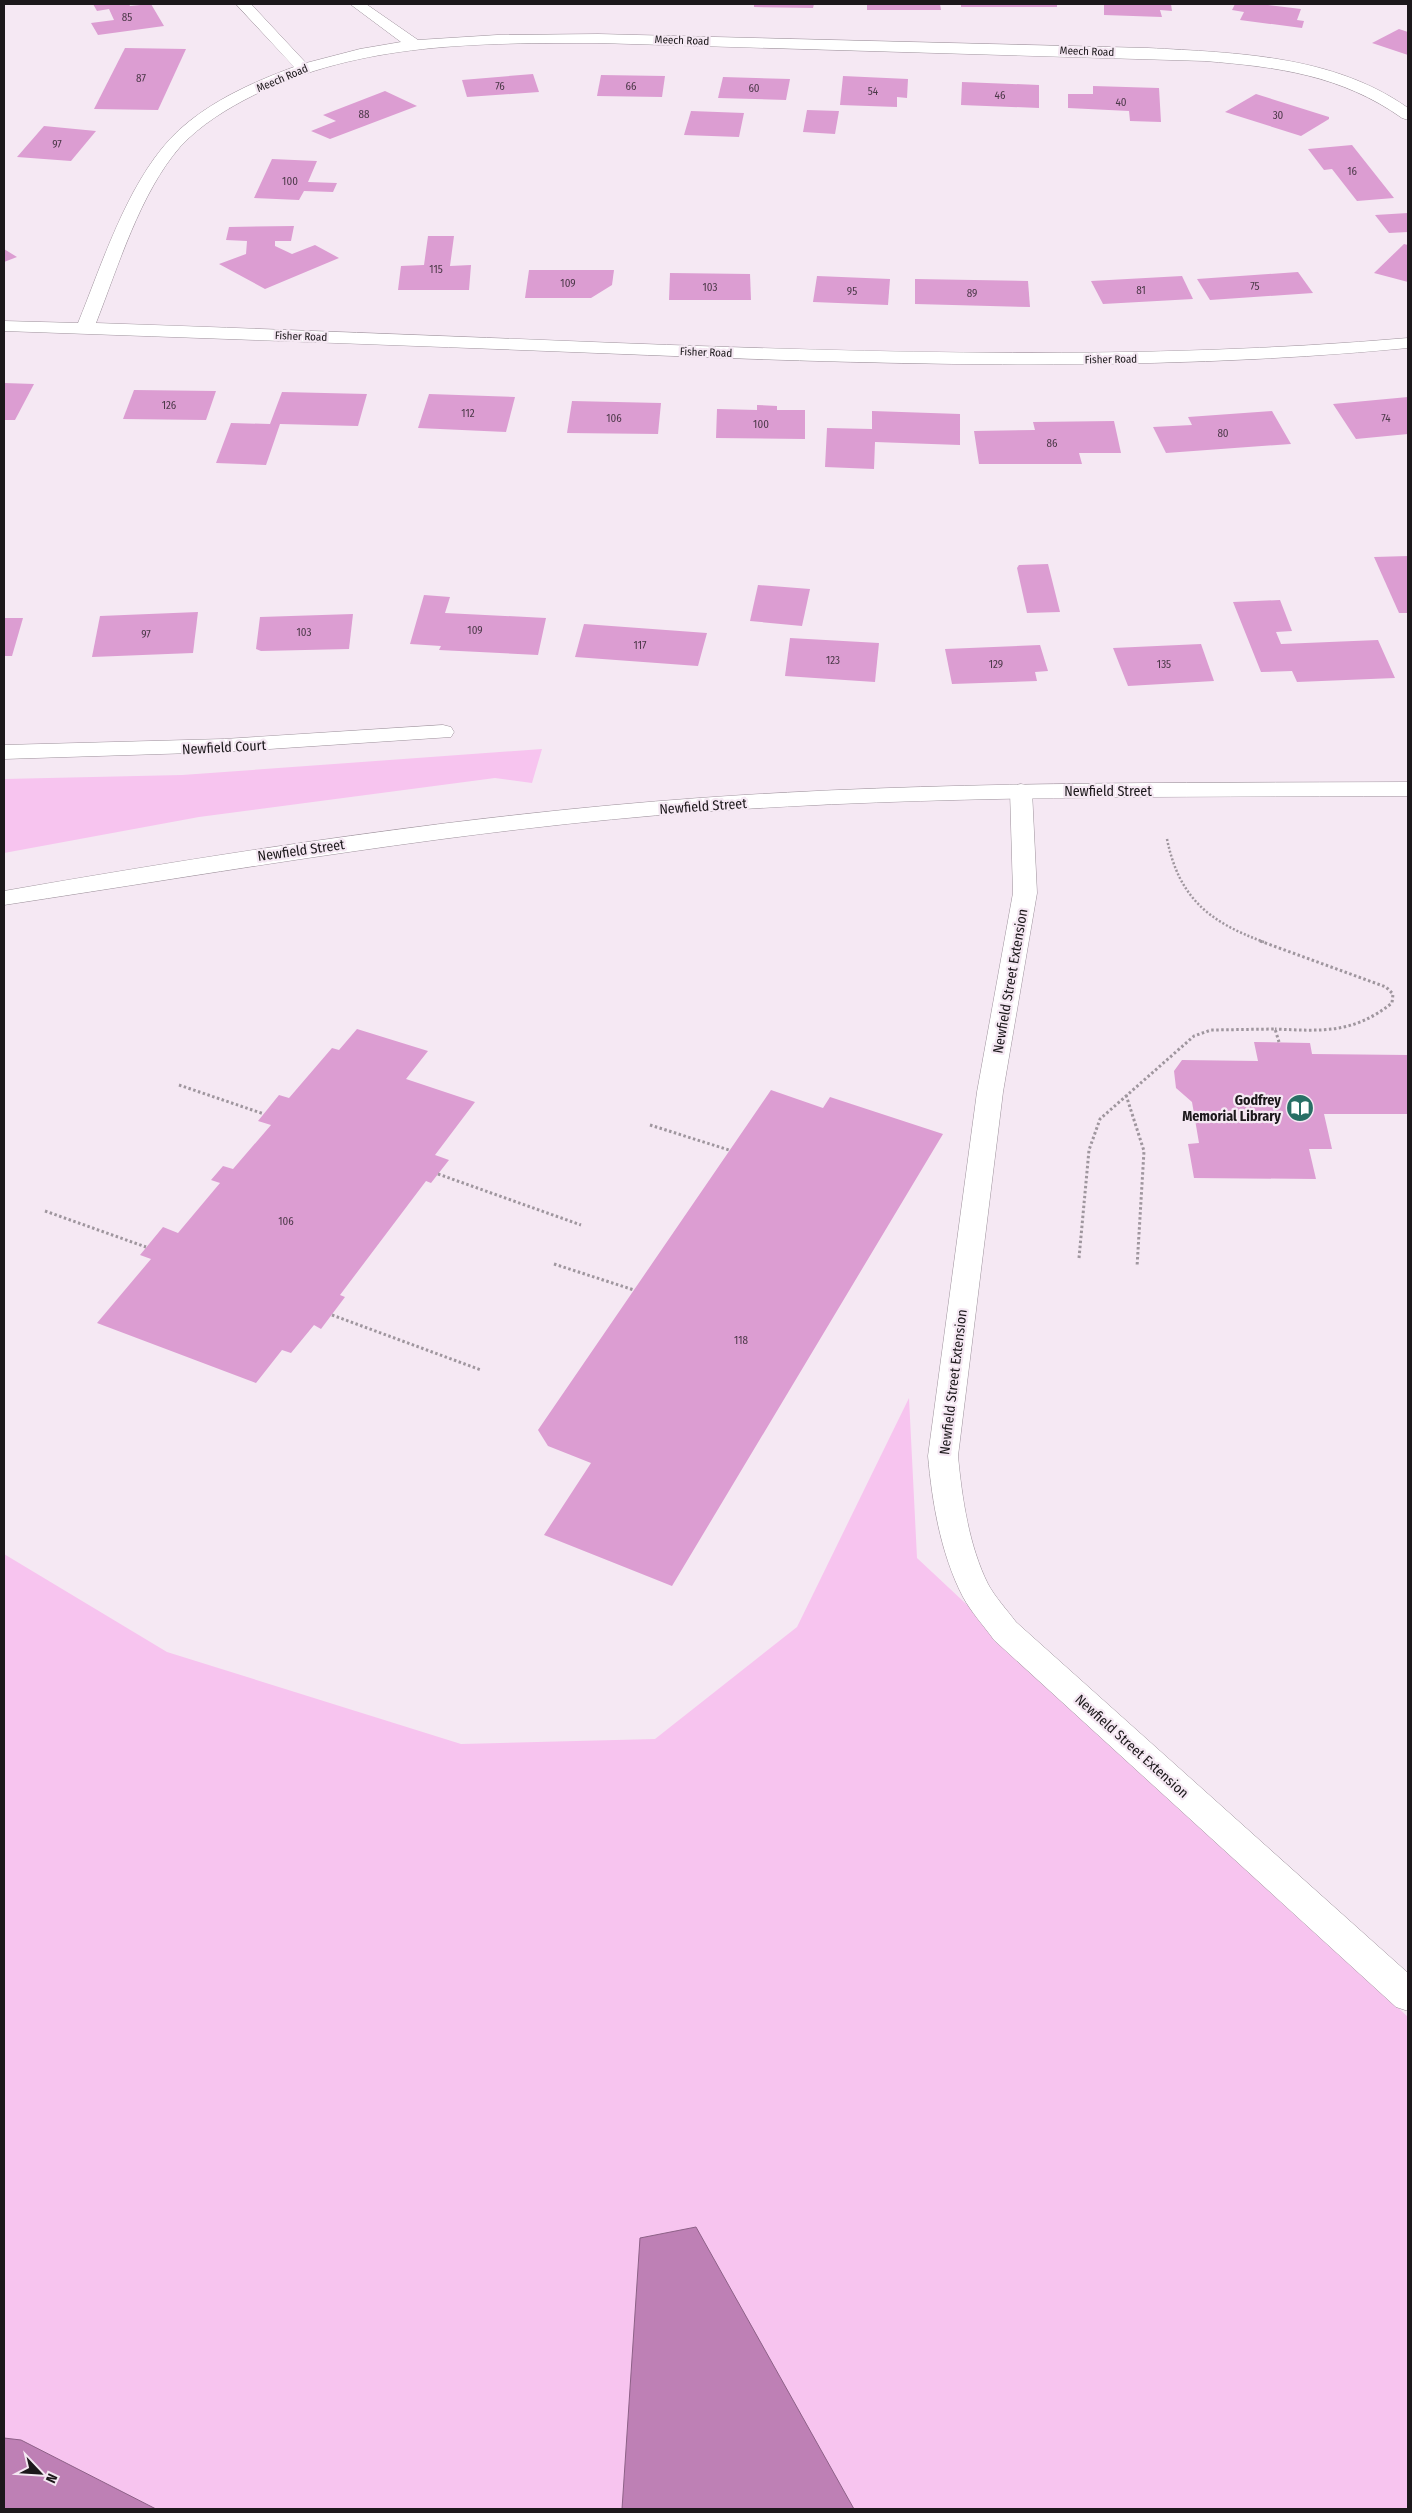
<svg xmlns="http://www.w3.org/2000/svg" width="1412" height="2513" font-family="'Fira Sans Condensed',sans-serif">
  <rect width="100%" height="100%" fill="#f5e8f3"/>
  <g fill="#f7c4ef">
    <polygon points="542,749 532,783 495,778 199,817 4,853 4,779 182,775"/>
    <polygon points="909,1398 917,1558 1408,2017 1408,2509 4,2509 4,1554 167,1652 461,1744 655,1739 797,1627"/>
  </g>
  <g fill="#be80b5" stroke="#8d6187">
    <polygon points="696,2227 854,2509 622,2509 640,2238"/>
    <polygon points="4,2438 21,2440 156,2509 4,2509"/>
  </g>
  <g fill="#dc9dd2">
    <polygon points="93,4 129,4 130,6 151,4 164,26 98,35 91,23 114,20 109,9 97,11"/>
    <polygon points="754,4 814,4 813,8 754,7"/>
    <polygon points="867,4 940,4 941,10 867,10"/>
    <rect x="961" y="4" width="96" height="3"/>
    <polygon points="1104,4 1171,4 1172,11 1160,10 1162,17 1104,15"/>
    <polygon points="1235,4 1260,4 1301,9 1297,20 1304,21 1302,28 1240,20 1244,12 1232,10"/>
    <polygon points="1399,29 1408,32 1408,55 1372,43"/>
    <polygon points="125,48 186,49 158,110 94,109"/>
    <polygon points="533,74 539,92 467,97 462,80"/>
    <polygon points="601,75 665,76 662,97 597,96"/>
    <polygon points="843,76 908,79 907,98 897,97 897,107 840,105"/>
    <polygon points="723,77 790,79 786,100 718,98"/>
    <polygon points="962,82 1039,85 1039,108 961,105"/>
    <polygon points="1093,86 1159,88 1161,122 1130,121 1129,111 1068,108 1068,94 1093,94"/>
    <polygon points="385,91 417,106 330,139 311,131 336,121 323,115"/>
    <polygon points="1256,94 1329,117 1329,119 1301,136 1225,112"/>
    <polygon points="807,110 839,111 835,134 803,132"/>
    <polygon points="691,111 744,113 739,137 684,135"/>
    <polygon points="44,126 96,131 71,161 17,157"/>
    <polygon points="1352,145 1394,198 1357,201 1332,169 1324,170 1308,149"/>
    <polygon points="272,159 317,161 308,182 337,183 333,192 304,191 299,200 254,198"/>
    <polygon points="1408,213 1408,232 1389,233 1375,215"/>
    <polygon points="294,226 291,241 275,241 275,246 292,254 315,245 339,258 265,289 219,264 246,254 247,241 226,240 229,227"/>
    <polygon points="428,236 454,236 450,266 471,265 469,290 398,290 401,266 424,265"/>
    <polygon points="1404,244 1408,245 1408,282 1374,273"/>
    <polygon points="4,249 17,257 4,262"/>
    <polygon points="529,270 614,270 612,285 591,298 525,298"/>
    <polygon points="1298,272 1313,293 1210,300 1197,279"/>
    <polygon points="670,273 750,274 751,300 669,300"/>
    <polygon points="817,276 890,279 888,305 813,302"/>
    <polygon points="1182,276 1193,299 1103,304 1091,281"/>
    <polygon points="915,279 1028,281 1030,307 915,304"/>
    <polygon points="4,383 34,384 15,420 4,420"/>
    <polygon points="134,390 216,391 206,420 123,419"/>
    <polygon points="282,392 367,394 358,426 280,424 266,465 216,463 231,423 270,424"/>
    <polygon points="429,394 515,397 506,432 418,428"/>
    <polygon points="1408,397 1408,434 1356,439 1333,404"/>
    <polygon points="572,401 661,403 658,434 567,433"/>
    <polygon points="757,405 777,406 777,410 805,410 805,439 716,438 717,409 757,410"/>
    <polygon points="872,411 960,414 960,445 875,442 874,469 825,467 827,428 872,429"/>
    <polygon points="1272,411 1291,444 1166,453 1153,427 1192,425 1188,417"/>
    <polygon points="1114,421 1121,453 1079,453 1082,464 979,464 974,431 1035,430 1033,422"/>
    <polygon points="1408,556 1408,613 1399,613 1374,557"/>
    <polygon points="1048,564 1060,612 1027,613 1017,568 1019,565"/>
    <polygon points="758,585 810,589 802,626 750,621"/>
    <polygon points="424,595 450,597 445,613 546,618 538,655 439,650 441,646 410,644"/>
    <polygon points="1280,600 1292,631 1276,632 1281,644 1378,640 1395,678 1297,682 1292,671 1261,672 1233,602"/>
    <polygon points="198,612 193,653 92,657 100,616"/>
    <polygon points="353,614 349,649 261,651 256,649 260,617"/>
    <polygon points="4,618 23,618 12,656 4,656"/>
    <polygon points="584,624 707,633 698,666 575,657"/>
    <polygon points="790,638 879,643 875,682 785,676"/>
    <polygon points="1201,644 1214,681 1128,686 1113,648"/>
    <polygon points="1040,645 1048,671 1035,672 1037,681 952,684 945,649"/>
    <polygon points="357,1029 428,1051 406,1079 475,1102 435,1155 449,1160 431,1183 426,1181 340,1295 345,1297 321,1329 314,1325 291,1353 282,1350 256,1383 97,1323 151,1259 140,1255 163,1227 178,1233 220,1183 211,1180 223,1166 233,1169 271,1125 258,1121 279,1095 289,1098 332,1048 339,1050"/>
    <polygon points="1254,1042 1310,1043 1312,1054 1408,1055 1408,1114 1324,1114 1332,1149 1309,1149 1316,1179 1194,1178 1188,1144 1199,1143 1192,1102 1176,1088 1174,1071 1182,1060 1258,1061"/>
    <polygon points="771,1090 823,1108 830,1097 943,1134 672,1586 544,1535 591,1463 548,1446 538,1430"/>
  </g>
  <g fill="none" stroke-linecap="round" stroke-linejoin="round">
    <g stroke="#9d919b" stroke-width="1">
      <g id="street">
        <path d="M236,4H251L306,63L360,49L401,42L350,4H366L418,40L497,35L598,34L1148,48C1237,53 1333,55 1408,108V120L1402,118C1341,75 1278,67 1205,61L598,43C481,43 361,42 254,95C228,108 200,125 180,147C140,193 118,267 96,323C270,329 443,336 617,343C882,353 1143,361 1408,338V348C1138,374 867,364 597,353C399,345 201,338 4,331V321L78,323C102,264 126,187 170,139C202,105 250,83 294,67Z"/>
        <polygon points="443,725 451,727 454,732 451,737 224,752 4,759 4,745 224,739"/>
        <path d="M1021,784L1029,786L1032,791L1037,893L1003,1092L958,1456C962,1498 969,1546 988,1584C995,1597 1007,1610 1016,1622L1408,1973V2011L1396,2007L994,1640C984,1626 971,1612 963,1597C941,1555 932,1502 928,1456L977,1092L1013,893L1010,791L1013,786Z"/>
      </g>
    </g>
    <g stroke="#9d919b" stroke-width="1">
      <path id="secondary" d="M1408,782V796C1172,797 935,795 699,812C465,829 235,870 4,905V891C234,851 466,815 699,798C935,781 1172,783 1408,782Z"/>
    </g>
    <path stroke="#9f969e" stroke-width="2.5" stroke-dasharray="2 2" stroke-linecap="butt" d="M1167,839C1179,898 1209,922 1264,942"/>
    <g stroke="#9f969e" stroke-width="3" stroke-dasharray="2.5 2.5" stroke-linecap="butt">
      <path d="M1260,941L1386,987L1393,994L1392,1003C1353,1034 1322,1031 1275,1029"/>
      <polyline points="179,1085 264,1114"/>
      <polyline points="1126,1095 1144,1151 1137,1267"/>
      <polyline points="650,1125 729,1150"/>
      <polyline points="438,1174 581,1225"/>
      <polyline points="45,1211 146,1247"/>
      <polyline points="1079,1258 1089,1150 1100,1119 1194,1036 1211,1030 1275,1029 1279,1042"/>
      <polyline points="554,1264 634,1290"/>
      <polyline points="332,1315 481,1370"/>
    </g>
    <use href="#street" fill="#fff" fill-rule="evenodd"/>
    <use href="#secondary" fill="#fff" fill-rule="evenodd"/>
  </g>
  <defs>
    <g id="library-disc" transform="scale(1.4375)"><circle r="9.5" fill="#286f65" stroke="#f5e8f3"/><path d="M-6-4Q-3-5.5-.7-3.5V5Q-3 3-6 4ZM6-4Q3-5.5 .7-3.5V5Q3 3 6 4Z" fill="#fff"/></g>
  </defs>
  <g fill-rule="evenodd">
    <use href="#library-disc" x="1300" y="1108"/>
  </g>
  <g text-anchor="middle" stroke-width="4.5" stroke-linejoin="round" paint-order="stroke">
    <g font-size="11" fill="#4c3949">
      <text x="127" y="21">85</text>
      <text x="141" y="82">87</text>
      <text x="500" y="90">76</text>
      <text x="631" y="90">66</text>
      <text x="754" y="92">60</text>
      <text x="873" y="95">54</text>
      <text x="1000" y="99">46</text>
      <text x="1121" y="106">40</text>
      <text x="364" y="118">88</text>
      <text x="1278" y="119">30</text>
      <text x="57" y="148">97</text>
      <text x="1352" y="175">16</text>
      <text x="290" y="185">100</text>
      <text x="436" y="273">115</text>
      <text x="568" y="287">109</text>
      <text x="1255" y="290">75</text>
      <text x="710" y="291">103</text>
      <text x="1141" y="294">81</text>
      <text x="852" y="295">95</text>
      <text x="972" y="297">89</text>
      <text x="169" y="409">126</text>
      <text x="468" y="417">112</text>
      <text x="614" y="422">106</text>
      <text x="1386" y="422">74</text>
      <text x="761" y="428">100</text>
      <text x="1223" y="437">80</text>
      <text x="1052" y="447">86</text>
      <text x="475" y="634">109</text>
      <text x="304" y="636">103</text>
      <text x="146" y="638">97</text>
      <text x="640" y="649">117</text>
      <text x="833" y="664">123</text>
      <text x="996" y="668">129</text>
      <text x="1164" y="668">135</text>
      <text x="286" y="1225">106</text>
      <text x="741" y="1344">118</text>
    </g>
    <g font-size="11" fill="#1c181b" stroke="#f5e8f3">
      <text transform="translate(682 40) rotate(2)" y="4">Meech Road</text>
      <text transform="translate(1087 51) rotate(2)" y="4">Meech Road</text>
      <text transform="translate(282 78) rotate(-23)" y="4">Meech Road</text>
      <text transform="translate(301 336) rotate(2)" y="4">Fisher Road</text>
      <text transform="translate(706 352) rotate(2)" y="4">Fisher Road</text>
      <text transform="translate(1111 359) rotate(-1)" y="4">Fisher Road</text>
    </g>
    <g font-size="14" fill="#1c181b" stroke="#f5e8f3">
      <text transform="translate(224 747) rotate(-3)" y="5">Newfield Court</text>
      <text x="1108" y="796">Newfield Street</text>
      <text transform="translate(703 806) rotate(-4)" y="5">Newfield Street</text>
      <text transform="translate(301 850) rotate(-8)" y="5">Newfield Street</text>
      <text transform="translate(1010 981) rotate(-80)" y="5">Newfield Street Extension</text>
      <text transform="translate(953 1382) rotate(-83)" y="5">Newfield Street Extension</text>
      <text transform="translate(1132 1746) rotate(42)" y="5">Newfield Street Extension</text>
    </g>
    <g font-size="14" font-weight="bold" fill="#1c181b" stroke="#f5e8f3" text-anchor="end">
      <text x="1281" y="1105">Godfrey<tspan x="1281" dy="16">Memorial Library</tspan></text>
    </g>
  </g>
  <rect width="1412" height="2513" fill="none" stroke="#1c181b" stroke-width="10"/>
  <g transform="translate(40 2473) rotate(115)" stroke="#f5e8f3" stroke-width="4" paint-order="stroke">
  <path d="M0-4L9 19L0 12L-9 19Z" fill="#1c181b"/>
  <text y="-8" font-size="14" font-weight="bold" text-anchor="middle" fill="#1c181b">N</text>
  </g>
</svg>
